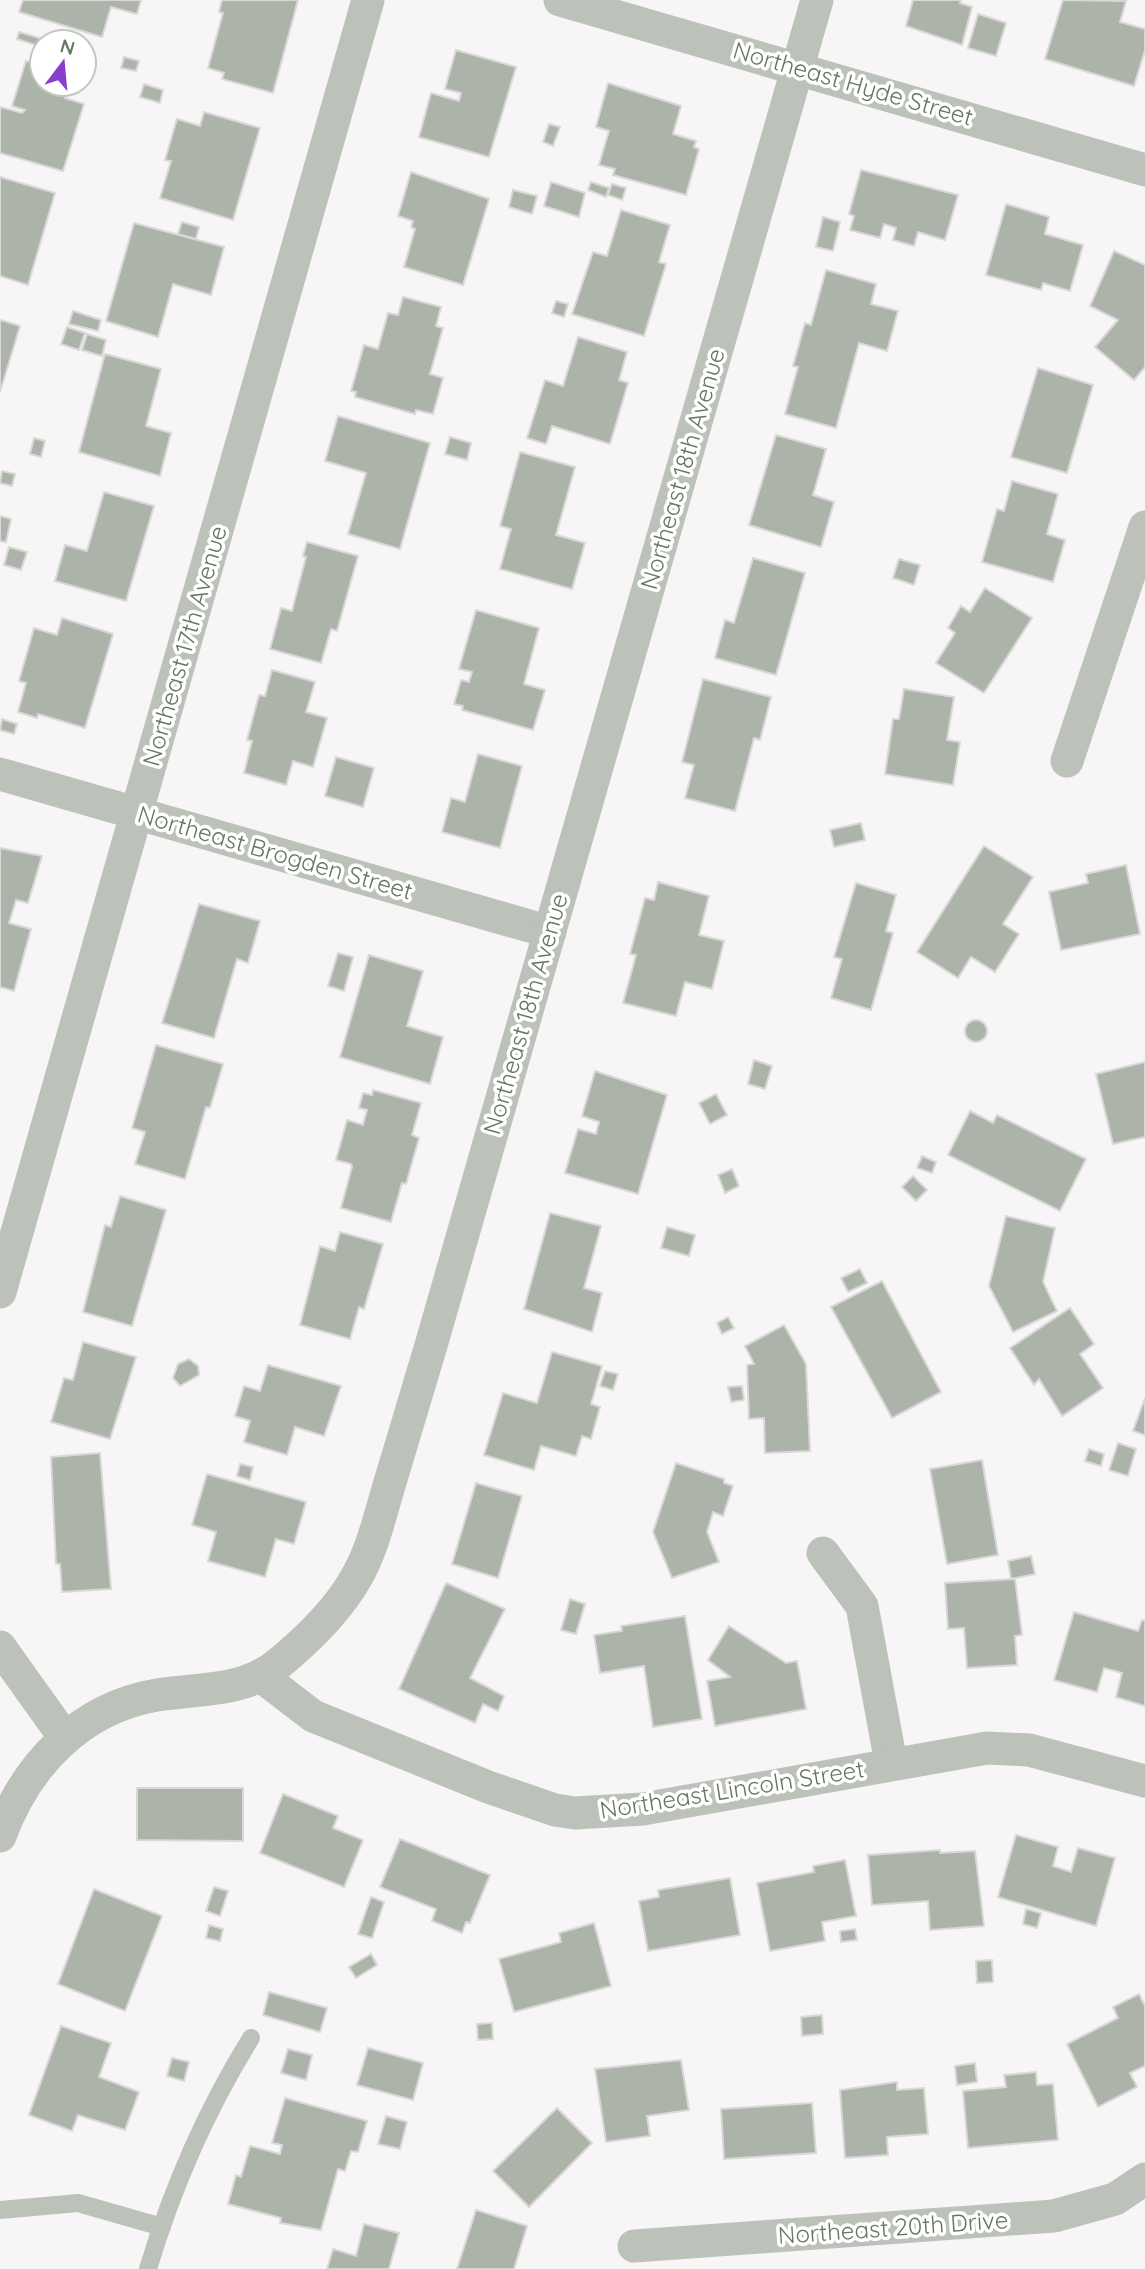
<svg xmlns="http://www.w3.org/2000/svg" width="1145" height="2269" font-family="Quicksand,sans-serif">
  <rect width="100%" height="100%" fill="#f7f5f6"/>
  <g fill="#acb4a9" stroke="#d9d7d8" stroke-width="2">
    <polygon points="23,0 141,0 137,14 111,7 102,37 19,12"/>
    <polygon points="222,0 298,0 273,93 222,79 224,73 208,68 223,13 219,12"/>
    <polygon points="913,0 961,0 960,3 972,7 962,45 906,26"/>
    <polygon points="1063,0 1126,1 1120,22 1145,29 1145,50 1134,86 1045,59"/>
    <polygon points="978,14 1006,23 996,56 968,48"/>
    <polygon points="19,32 53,42 42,42 42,47 17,39"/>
    <polygon points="456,50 516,67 489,157 419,137 431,93 459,101 461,93 445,89"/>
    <polygon points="124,57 139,61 136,71 121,68"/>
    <polygon points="26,61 42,65 42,84 69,84 65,98 84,104 63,171 0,153 0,107 22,113 25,110 12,106"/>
    <polygon points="608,83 681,106 673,134 696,141 694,147 699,149 686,195 613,175 615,169 599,165 609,131 596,127"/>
    <polygon points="144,84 163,90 160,103 140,97"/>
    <polygon points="204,112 260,128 233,220 160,198 171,161 165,160 177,119 200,126"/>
    <polygon points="549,124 560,127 553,146 543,142"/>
    <polygon points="861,170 958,195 945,240 918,232 914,246 893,240 896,228 884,224 880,238 850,230 854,216 849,214"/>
    <polygon points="411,172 489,199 463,285 404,267 415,229 411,227 413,221 398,216"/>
    <polygon points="0,177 55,193 28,285 0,276"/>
    <polygon points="551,182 585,193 579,217 544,206"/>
    <polygon points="591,182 609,188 606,197 588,190"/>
    <polygon points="612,184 626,188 622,200 608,195"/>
    <polygon points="513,190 537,196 532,214 509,207"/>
    <polygon points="1006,204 1049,217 1045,234 1083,245 1070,291 1043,283 1041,290 986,275"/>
    <polygon points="621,210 670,225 659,262 666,264 644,336 572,314 593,252 607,256"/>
    <polygon points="823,217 840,222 833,251 816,247"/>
    <polygon points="182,222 199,227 196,239 178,234"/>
    <polygon points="134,223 224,247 211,295 173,284 158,337 106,321"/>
    <polygon points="1114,251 1145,265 1145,367 1134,380 1095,347 1118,320 1090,306"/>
    <polygon points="826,270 876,284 871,304 898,311 887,351 859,343 836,428 785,414 798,367 793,366 805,323 811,325"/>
    <polygon points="403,297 441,307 436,326 443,328 430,374 443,378 433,414 416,410 415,414 355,397 356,392 351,391 364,345 378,349 388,313 398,315"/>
    <polygon points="556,301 568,304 564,317 552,313"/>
    <polygon points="73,311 101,320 98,331 69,324"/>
    <polygon points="0,320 20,326 0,392"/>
    <polygon points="67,327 85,333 79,350 61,344"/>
    <polygon points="87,334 106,340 102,356 82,350"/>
    <polygon points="578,337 627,352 619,380 628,383 610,444 552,426 546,444 527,438 545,380 563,386"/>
    <polygon points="105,354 161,369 146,426 171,433 160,476 79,452"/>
    <polygon points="1038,368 1093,385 1067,473 1011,457"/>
    <polygon points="338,416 430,443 400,549 348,534 366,473 325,461"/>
    <polygon points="776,435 826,449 813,495 834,502 821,547 749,525"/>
    <polygon points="450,437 471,443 467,460 445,454"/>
    <polygon points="34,438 45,441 41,457 30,454"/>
    <polygon points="520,452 575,467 556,535 585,543 572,589 500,569 511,529 500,526"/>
    <polygon points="2,471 15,474 12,486 0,483"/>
    <polygon points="1012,481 1058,494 1047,534 1065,540 1053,582 982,562 997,509 1004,511"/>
    <polygon points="104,492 154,506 126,601 55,581 65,545 87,551"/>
    <polygon points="0,516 11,519 6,542 0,541"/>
    <polygon points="307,542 358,556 337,631 331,629 321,663 270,649 281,608 292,611 306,557 303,556"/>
    <polygon points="9,547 27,552 21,570 4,565"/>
    <polygon points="753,558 805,573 776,675 715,658 725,620 734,623"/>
    <polygon points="899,559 920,565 914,585 893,578"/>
    <polygon points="985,588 1032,618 984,693 936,663 955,633 948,628 961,606 970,612"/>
    <polygon points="476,610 539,628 524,684 545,690 533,730 462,710 463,706 454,704 461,680 469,682 472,672 459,669"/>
    <polygon points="62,618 113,634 85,728 38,714 37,718 18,712 26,683 19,681 34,628 57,635"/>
    <polygon points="272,670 315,682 306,712 327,718 313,767 293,761 286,785 244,773 252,741 247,740 259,695 265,696"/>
    <polygon points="703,679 771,697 760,740 754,738 735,811 685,798 694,765 682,762"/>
    <polygon points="904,689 954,697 947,740 960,742 953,785 885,774 893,719 899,719"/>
    <polygon points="2,719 17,724 14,734 0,730"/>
    <polygon points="478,754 522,766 500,848 442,832 451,798 465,802"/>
    <polygon points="336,757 374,768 363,807 325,796"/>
    <polygon points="861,823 865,840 834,847 830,830"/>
    <polygon points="984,846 1033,877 1003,924 1019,934 995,972 971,957 958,978 917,952"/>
    <polygon points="0,848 42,856 28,903 16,900 9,923 31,929 14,991 0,987"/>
    <polygon points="1126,865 1140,934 1061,950 1049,892 1088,883 1086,874"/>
    <polygon points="658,882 709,896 699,935 724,941 712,989 685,982 676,1016 623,1003 636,955 630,954 645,898 654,900"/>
    <polygon points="856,883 896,895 886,931 893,933 871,1010 831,998 842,959 834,957"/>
    <polygon points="199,904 260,921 248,963 237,959 214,1038 162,1023"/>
    <polygon points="338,953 353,957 344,991 328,986"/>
    <polygon points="369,955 423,971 407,1026 443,1037 430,1084 340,1057"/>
    <circle cx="976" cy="1031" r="11"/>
    <polygon points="156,1045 223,1064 210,1108 206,1107 185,1179 135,1164 145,1132 132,1128"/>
    <polygon points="754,1060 772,1066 765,1089 748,1084"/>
    <polygon points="1145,1062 1145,1137 1113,1144 1096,1074"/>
    <polygon points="595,1071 667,1095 638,1194 565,1173 578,1129 596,1134 599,1122 582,1116"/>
    <polygon points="373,1090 421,1103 412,1135 419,1138 406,1184 402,1183 391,1222 341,1208 352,1167 351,1164 336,1160 347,1120 363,1125 367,1110 359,1108 363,1093 372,1095"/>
    <polygon points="716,1094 727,1115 710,1124 699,1103"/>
    <polygon points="970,1111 993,1123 997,1115 1086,1159 1060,1211 948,1155"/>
    <polygon points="922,1156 936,1162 932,1173 917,1168"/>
    <polygon points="732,1169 739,1186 725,1193 718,1175"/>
    <polygon points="913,1176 927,1190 916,1201 902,1187"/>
    <polygon points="120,1196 166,1210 132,1326 83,1312 105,1225 111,1227"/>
    <polygon points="550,1213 601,1226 584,1288 602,1293 592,1332 524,1309"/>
    <polygon points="1006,1216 1055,1228 1043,1282 1057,1311 1013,1332 989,1286"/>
    <polygon points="667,1227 695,1235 689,1256 661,1248"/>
    <polygon points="340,1232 383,1244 364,1309 359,1307 350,1339 300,1325 320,1246 335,1251"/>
    <polygon points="860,1269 867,1283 848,1292 841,1278"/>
    <polygon points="882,1281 941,1392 892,1418 831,1307"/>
    <polygon points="1070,1308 1094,1344 1080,1354 1103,1388 1062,1416 1039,1379 1034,1385 1010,1348"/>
    <polygon points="728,1317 734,1328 722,1334 717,1323"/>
    <polygon points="784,1325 806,1364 810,1451 765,1453 764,1418 749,1419 747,1365 754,1364 745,1346"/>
    <polygon points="83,1342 136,1357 110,1439 51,1422 64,1378 73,1380"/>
    <polygon points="552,1352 602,1366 591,1404 600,1407 591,1439 582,1436 576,1456 541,1446 534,1470 484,1455 503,1393 537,1403"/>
    <polygon points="189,1359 198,1366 199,1375 180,1386 173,1378 178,1364"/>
    <polygon points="268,1365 341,1386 324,1436 295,1427 287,1455 244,1442 250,1421 235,1416 244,1386 260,1391"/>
    <polygon points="605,1371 618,1374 613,1390 600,1386"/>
    <polygon points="742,1386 744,1400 731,1402 728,1387"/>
    <polygon points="1145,1398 1145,1435 1133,1431"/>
    <polygon points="1118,1443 1136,1449 1128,1476 1109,1470"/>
    <polygon points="1089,1449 1104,1454 1101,1466 1085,1461"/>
    <polygon points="100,1453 111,1589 62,1592 60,1564 56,1564 51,1457"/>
    <polygon points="982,1460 998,1555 947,1564 930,1469"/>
    <polygon points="676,1463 724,1479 724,1483 733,1486 723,1516 713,1512 707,1532 719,1562 672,1578 653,1532"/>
    <polygon points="240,1464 253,1467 250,1480 237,1476"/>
    <polygon points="207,1474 306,1502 294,1544 276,1539 265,1577 208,1561 216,1532 192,1525"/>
    <polygon points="476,1483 522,1496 498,1578 452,1564"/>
    <polygon points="1031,1556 1035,1574 1011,1579 1008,1561"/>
    <polygon points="1015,1579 1022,1635 1015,1636 1017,1665 967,1668 964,1628 948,1629 945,1583"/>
    <polygon points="446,1583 505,1609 470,1678 504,1696 498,1711 483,1704 475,1723 399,1689"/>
    <polygon points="570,1599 585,1604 576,1634 561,1630"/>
    <polygon points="1074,1612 1138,1631 1142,1620 1145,1621 1145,1706 1116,1697 1122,1673 1104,1668 1097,1692 1054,1680"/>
    <polygon points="685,1616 702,1719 653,1727 644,1666 600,1673 594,1635 622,1631 621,1626"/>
    <polygon points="729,1626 786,1663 797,1661 806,1709 715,1726 707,1681 730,1677 708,1660"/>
    <polygon points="137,1788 243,1788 243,1841 137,1840"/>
    <polygon points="283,1794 338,1816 333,1828 363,1840 344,1887 260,1853"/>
    <polygon points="1016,1835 1058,1847 1053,1866 1071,1872 1078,1848 1115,1858 1096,1926 998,1897"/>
    <polygon points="400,1839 490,1875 470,1923 466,1922 462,1933 432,1921 436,1909 380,1887"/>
    <polygon points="940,1850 940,1853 975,1851 984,1926 930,1930 928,1901 872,1905 868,1855"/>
    <polygon points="845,1860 856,1916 822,1922 825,1941 770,1951 757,1883 814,1872 813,1866"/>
    <polygon points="730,1878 740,1935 648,1951 639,1901 659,1897 658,1890"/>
    <polygon points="214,1887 228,1891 220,1916 206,1911"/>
    <polygon points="94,1889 162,1916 125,2011 58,1984"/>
    <polygon points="371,1897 384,1902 372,1938 358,1934"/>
    <polygon points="1026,1909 1041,1913 1037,1928 1023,1924"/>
    <polygon points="594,1923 611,1986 514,2012 499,1959 561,1942 559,1933"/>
    <polygon points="209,1925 223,1929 220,1941 206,1938"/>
    <polygon points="855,1929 857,1940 841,1942 840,1931"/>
    <polygon points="371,1954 377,1965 356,1978 349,1967"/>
    <polygon points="992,1960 993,1982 977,1983 976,1961"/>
    <polygon points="269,1992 327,2008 320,2032 263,2015"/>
    <polygon points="1139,1994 1145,2006 1145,2066 1130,2073 1137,2087 1098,2107 1067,2044 1118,2018 1113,2007"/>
    <polygon points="822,2015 823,2034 802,2036 801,2017"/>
    <polygon points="492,2023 493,2039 478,2040 477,2024"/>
    <polygon points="61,2026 111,2043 99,2077 139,2092 125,2130 78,2115 72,2131 29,2115"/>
    <polygon points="368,2048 423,2063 413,2100 357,2085"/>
    <polygon points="288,2049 312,2055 306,2080 281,2073"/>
    <polygon points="172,2058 189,2062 184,2081 167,2076"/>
    <polygon points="681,2060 689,2110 647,2116 650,2136 606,2142 595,2069"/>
    <polygon points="975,2063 977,2082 957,2085 955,2066"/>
    <polygon points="1036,2072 1037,2085 1053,2084 1058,2140 968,2148 963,2091 1006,2087 1004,2075"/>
    <polygon points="897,2082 897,2090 924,2088 928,2134 887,2137 888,2155 845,2158 840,2090"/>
    <polygon points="285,2098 367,2121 358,2152 351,2151 345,2171 338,2169 321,2230 280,2223 281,2218 228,2204 236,2175 241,2177 250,2146 280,2154 282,2145 272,2143"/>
    <polygon points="812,2103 816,2153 724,2159 721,2109"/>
    <polygon points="557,2108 592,2143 529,2207 493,2171"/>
    <polygon points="386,2116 407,2122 400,2149 378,2144"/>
    <polygon points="476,2210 527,2226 514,2269 457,2269"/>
    <polygon points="364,2224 399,2233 389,2269 327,2269 333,2249 356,2256"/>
  </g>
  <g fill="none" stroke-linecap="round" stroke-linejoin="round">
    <g stroke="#bcc2ba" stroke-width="18">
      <polyline points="0,2210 78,2203 162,2227"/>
      <path d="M148,2269C172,2189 207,2109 251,2038"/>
    </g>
    <g stroke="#bcc2ba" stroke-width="33">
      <polyline points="560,0 1145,170"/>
      <polyline points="1067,761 1145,527"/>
      <polyline points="0,774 550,932"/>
      <polyline points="0,1292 368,0"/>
      <polyline points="823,1553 862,1606 891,1763"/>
      <polyline points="0,1647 65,1738"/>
      <polyline points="261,1676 313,1716 488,1787 555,1810 575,1813 643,1809 987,1748 1029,1750 1145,1781"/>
      <path d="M0,1836C26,1765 80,1708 157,1695C200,1688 242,1693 278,1664C306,1641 338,1610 356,1578C372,1551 379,1519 388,1489C403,1440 417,1391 432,1342L817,0"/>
      <polyline points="634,2246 1054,2216 1115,2199 1145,2179"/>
    </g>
  </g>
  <g text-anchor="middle" stroke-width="7" stroke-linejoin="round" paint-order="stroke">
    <g font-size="24" fill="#667761" stroke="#fff">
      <text transform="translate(853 84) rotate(16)" y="8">Northeast Hyde Street</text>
      <text transform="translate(683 469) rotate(-74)" y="8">Northeast 18th Avenue</text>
      <text transform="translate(185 646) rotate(-74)" y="8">Northeast 17th Avenue</text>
      <text transform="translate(275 853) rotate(16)" y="8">Northeast Brogden Street</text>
      <text transform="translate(526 1014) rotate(-74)" y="8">Northeast 18th Avenue</text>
      <text transform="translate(732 1790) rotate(-9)" y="8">Northeast Lincoln Street</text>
      <text transform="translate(893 2228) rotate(-4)" y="8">Northeast 20th Drive</text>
    </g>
  </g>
  <g transform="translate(63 63) rotate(16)"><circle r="33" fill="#ffffff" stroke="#c2c9c0" stroke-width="2"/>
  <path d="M0-5L12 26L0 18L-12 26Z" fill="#893fcc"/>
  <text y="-10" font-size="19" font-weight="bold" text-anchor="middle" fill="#667761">N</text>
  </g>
</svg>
